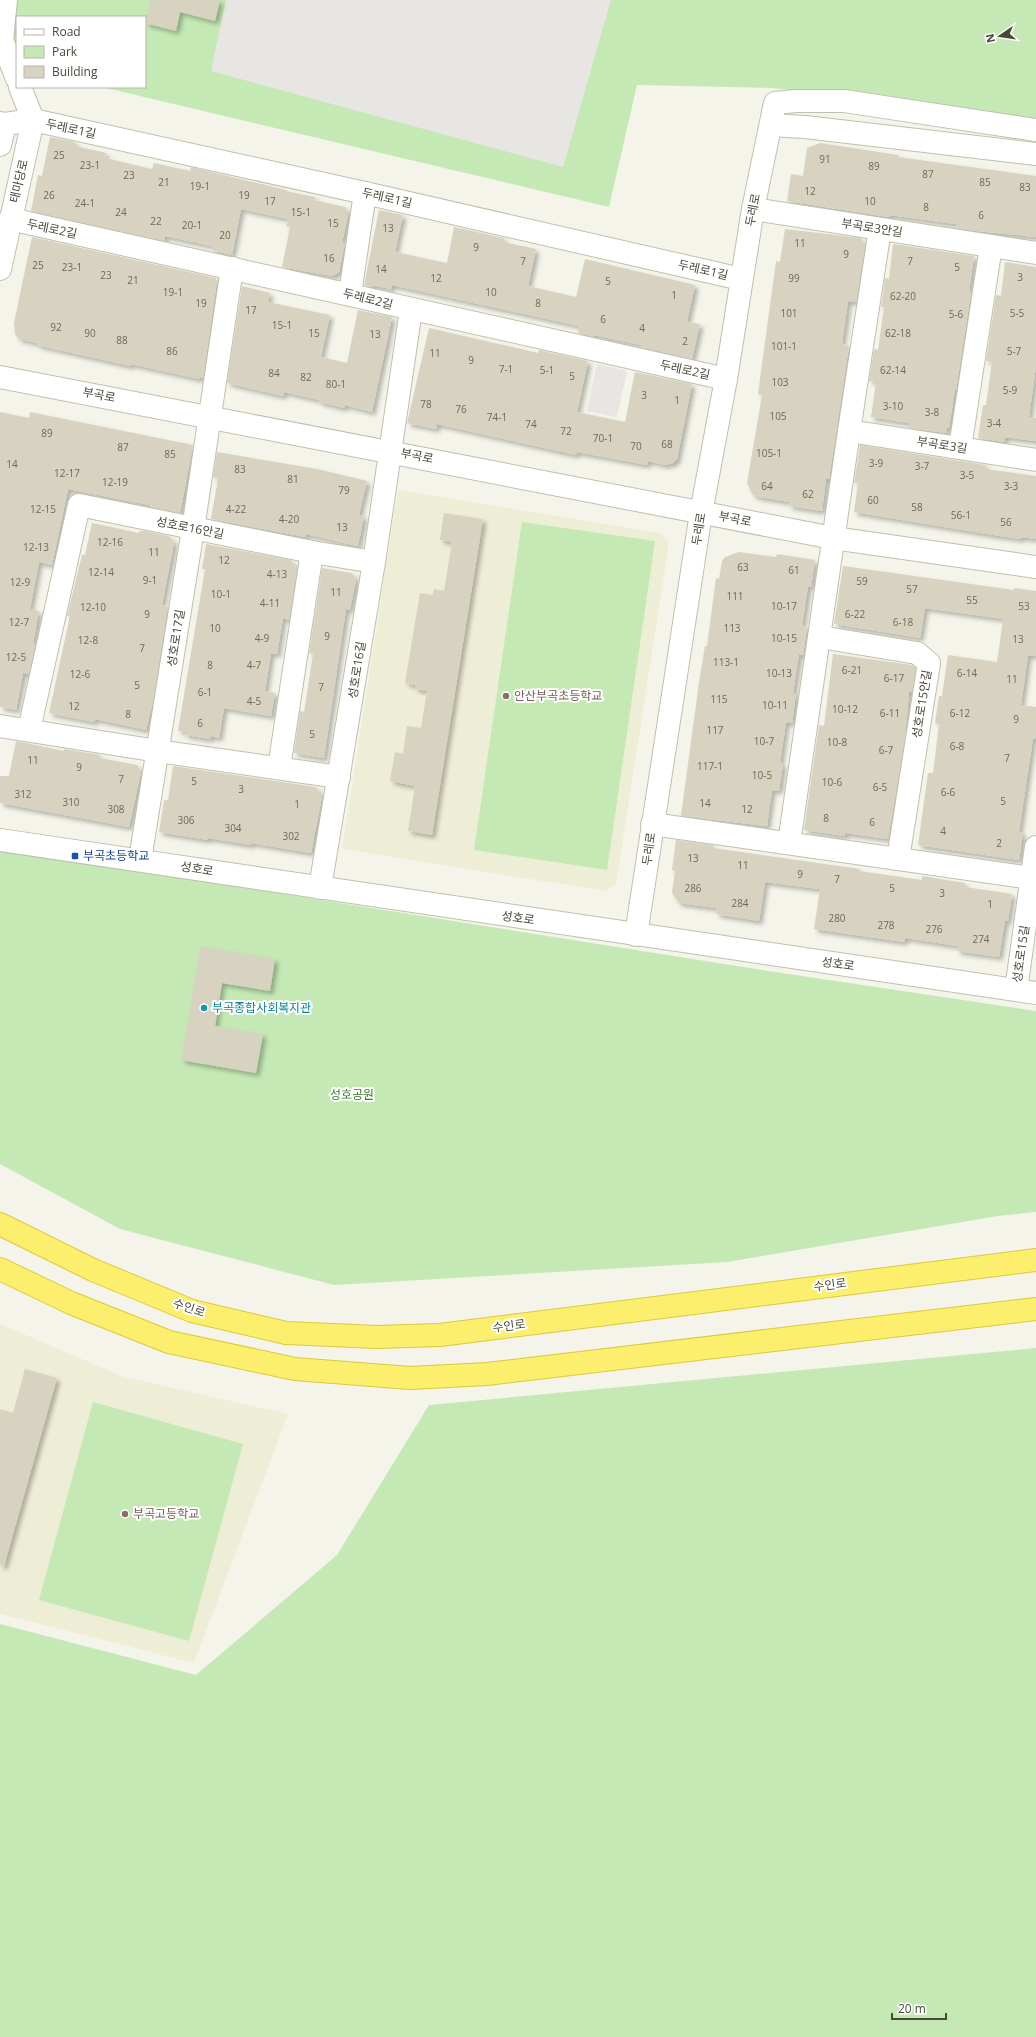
<svg xmlns="http://www.w3.org/2000/svg" width="1036" height="2037" font-family="'Open Sans','Noto Sans KR',sans-serif">
  <defs>
    <filter id="shadow"><feDropShadow dx="3.5" dy="3.5" stdDeviation="2" flood-color="#0004"/></filter>
  </defs>
  <rect width="100%" height="100%" fill="#f5f4ea"/>
  <g fill="#eeedd5">
    <polygon points="398,490 661,533 669,543 616,884 606,891 342,849"/>
    <polygon points="0,1324 124,1377 288,1414 194,1663 0,1614"/>
  </g>
  <g fill="#c4e9b4">
    <polygon points="0,0 1036,0 1036,119 772,88 637,85 609,207 102,87 145,87 145,17 17,17 17,67 0,70"/>
    <polygon points="522,522 655,541 607,870 474,850"/>
    <polygon points="0,849 756,969 1036,1011 1036,1212 998,1216 727,1262 334,1285 120,1229 0,1164"/>
    <polygon points="1036,1348 1036,2037 0,2037 0,1624 196,1675 337,1555 429,1405"/>
    <polygon points="93,1402 243,1444 189,1641 39,1600"/>
  </g>
  <g fill="#e7e6e2">
    <polygon points="226,0 611,0 563,167 211,71"/>
    <polygon points="597,364 627,371 617,417 587,411"/>
  </g>
  <g fill="#d7d3c0" filter="url(#shadow)">
    <polygon points="150,0 220,0 215,21 180,12 176,31 145,23"/>
    <polygon points="50,137 75,142 75,146 106,153 105,158 152,169 154,163 190,171 191,167 286,190 286,191 315,197 314,200 345,207 348,214 342,243 345,243 339,272 333,276 282,267 290,227 286,226 288,219 241,209 232,255 212,250 212,246 165,236 164,241 31,211 38,175 42,176"/>
    <polygon points="820,143 898,155 898,157 1036,176 1036,237 977,231 956,228 956,224 890,215 889,217 787,201 791,174 803,176 807,148"/>
    <polygon points="379,210 403,215 395,252 447,263 454,227 504,238 503,242 536,249 528,286 576,297 585,259 695,285 687,322 700,324 692,359 641,347 641,345 594,335 593,337 578,333 579,326 392,285 391,289 372,285 373,287 364,285"/>
    <polygon points="785,229 861,238 865,245 856,302 848,301 842,344 849,346 829,479 826,479 822,511 789,506 790,502 759,497 753,495 747,483 762,395 758,394 776,261 780,262"/>
    <polygon points="32,237 216,278 217,281 203,378 200,377 199,379 131,364 130,366 37,345 37,343 19,339 15,334 14,323"/>
    <polygon points="893,244 974,256 969,292 971,292 956,390 955,389 949,428 947,428 946,433 909,428 909,423 871,417 876,382 869,381 874,349 878,350 884,307 881,307 885,278 889,279"/>
    <polygon points="1005,262 1036,267 1036,366 1029,417 1036,418 1036,441 1005,437 1004,442 978,438 983,405 986,405 992,362 986,361 996,295 1001,296"/>
    <polygon points="242,286 270,293 268,302 330,315 321,357 347,363 358,310 392,317 372,412 345,405 344,408 319,402 319,400 284,392 283,396 227,383"/>
    <polygon points="429,328 538,353 539,350 588,361 577,412 625,422 635,372 692,384 677,459 673,463 665,465 648,461 647,465 577,452 576,455 437,424 436,429 407,423"/>
    <polygon points="0,412 29,418 30,412 193,445 180,513 150,507 150,505 68,489 52,565 39,562 30,609 39,611 33,644 35,645 29,674 23,673 16,710 0,707"/>
    <polygon points="860,445 986,465 985,469 1036,476 1036,539 1022,537 1021,539 987,534 854,512 858,483 854,483"/>
    <polygon points="217,452 317,469 367,481 359,515 364,516 358,546 306,534 306,537 211,519 218,479 213,477"/>
    <polygon points="444,513 483,519 432,835 408,831 415,786 390,781 395,752 403,754 407,726 421,728 427,691 415,689 415,685 405,683 420,593 433,595 434,589 444,591 452,542 440,540"/>
    <polygon points="92,523 139,533 139,531 145,531 169,536 174,543 162,605 168,606 153,702 146,730 95,719 94,722 49,713 70,616 67,616 82,555 85,555"/>
    <polygon points="206,544 291,560 297,570 289,620 283,618 277,654 271,653 265,691 275,693 271,716 224,708 219,738 211,736 211,739 185,735 186,732 178,731 205,569 202,569"/>
    <polygon points="739,552 776,557 777,554 815,560 811,587 808,586 802,626 807,627 803,655 799,654 793,693 796,693 792,723 786,722 780,763 783,764 779,791 772,790 767,826 681,816 699,682 705,646 707,646 716,578 719,579 722,561 725,557"/>
    <polygon points="843,566 1014,590 1014,588 1036,591 1036,656 1028,655 1021,705 1036,707 1036,730 1035,739 1033,738 1019,832 1023,833 1019,860 918,845 928,773 933,773 939,724 935,723 939,696 942,696 948,655 997,662 1003,619 925,608 920,638 834,624"/>
    <polygon points="322,568 352,573 356,580 350,610 346,609 324,758 294,753 300,711 304,712 313,654 309,653"/>
    <polygon points="833,654 912,665 916,668 912,692 909,692 905,738 888,839 845,833 845,836 804,830 819,725 824,726"/>
    <polygon points="16,741 64,751 64,749 89,753 100,755 100,758 137,765 141,772 129,827 0,803 0,776 9,776"/>
    <polygon points="173,766 316,787 322,796 311,853 251,843 251,845 208,838 208,840 159,832 164,800 168,800"/>
    <polygon points="676,840 713,845 713,848 860,869 859,871 922,880 922,876 965,883 965,887 1012,894 1008,921 1005,920 999,957 957,951 958,946 905,938 904,942 814,929 820,889 765,882 759,921 716,914 717,908 679,903 672,893 675,871 672,870"/>
    <polygon points="200,946 275,959 270,991 222,983 215,1026 263,1034 256,1073 181,1060"/>
    <polygon points="25,1369 57,1378 4,1566 0,1565 0,1409 13,1413"/>
  </g>
  <g fill="none" stroke-linecap="round" stroke-linejoin="round">
    <g stroke="#c1bfad" stroke-width="24">
      <g id="minor">
        <polyline points="6,0 2,40 17,79"/>
        <polyline points="20,87 33,120"/>
        <polyline points="0,123 5,124 33,120 365,193 741,279"/>
        <polyline points="771,125 805,127 1036,154"/>
        <polyline points="0,145 5,124"/>
        <polyline points="753,209 1036,253"/>
        <polyline points="10,219 726,379"/>
        <polyline points="0,269 33,120"/>
        <polyline points="350,294 365,193"/>
        <polyline points="0,377 833,538 1036,567"/>
        <polyline points="849,431 1036,460"/>
        <polyline points="960,448 991,246"/>
        <polyline points="312,552 374,562"/>
        <polyline points="820,637 917,653 929,663 898,859"/>
        <polyline points="0,726 158,751 339,777"/>
        <polyline points="29,730 79,505 312,552 279,768"/>
        <polyline points="652,824 1031,878"/>
        <polyline points="0,840 1036,993"/>
        <polyline points="789,843 849,431 880,229"/>
        <polyline points="140,860 193,529 232,268"/>
        <polyline points="320,888 374,562 411,310"/>
        <polyline points="636,935 701,513 726,379 753,209 775,103 796,101 844,101 1036,130"/>
        <polyline points="1016,990 1036,847"/>
      </g>
    </g>
    <g stroke="#ddc83c" stroke-width="24">
      <g id="highway">
        <polyline points="0,1224 93,1270 192,1311 286,1333 377,1337 440,1335 1036,1260"/>
        <polyline points="0,1269 71,1303 169,1342 295,1369 410,1378 487,1374 1036,1309"/>
      </g>
    </g>
    <use href="#minor" stroke="#fff" stroke-width="22"/>
    <use href="#highway" stroke="#fdef6e" stroke-width="22"/>
  </g>
  <g fill="#8d6e63" stroke="#fff" stroke-width="1.5">
    <circle cx="506" cy="696" r="4"/>
    <circle cx="125" cy="1514" r="4"/>
  </g>
  <rect fill="#1a4fb4" stroke="#fff" stroke-width="1.5" x="71" y="852" width="8" height="8" rx="2"/>
  <circle fill="#0f9aa8" stroke="#fff" stroke-width="1.5" cx="204" cy="1008" r="4"/>
  <g text-anchor="middle" stroke-width="4" stroke-linejoin="round" paint-order="stroke">
    <g font-size="10" fill="#6c6a5a">
      <text x="59" y="159">25</text>
      <text x="825" y="163">91</text>
      <text x="90" y="169">23-1</text>
      <text x="874" y="170">89</text>
      <text x="928" y="178">87</text>
      <text x="129" y="179">23</text>
      <text x="164" y="186">21</text>
      <text x="985" y="186">85</text>
      <text x="200" y="190">19-1</text>
      <text x="1025" y="191">83</text>
      <text x="810" y="195">12</text>
      <text x="49" y="199">26</text>
      <text x="244" y="199">19</text>
      <text x="270" y="205">17</text>
      <text x="870" y="205">10</text>
      <text x="85" y="207">24-1</text>
      <text x="926" y="211">8</text>
      <text x="121" y="216">24</text>
      <text x="301" y="216">15-1</text>
      <text x="981" y="219">6</text>
      <text x="156" y="225">22</text>
      <text x="333" y="227">15</text>
      <text x="192" y="229">20-1</text>
      <text x="388" y="232">13</text>
      <text x="225" y="239">20</text>
      <text x="800" y="247">11</text>
      <text x="476" y="251">9</text>
      <text x="846" y="258">9</text>
      <text x="329" y="262">16</text>
      <text x="523" y="265">7</text>
      <text x="910" y="265">7</text>
      <text x="38" y="269">25</text>
      <text x="72" y="271">23-1</text>
      <text x="957" y="271">5</text>
      <text x="381" y="273">14</text>
      <text x="106" y="279">23</text>
      <text x="1020" y="281">3</text>
      <text x="436" y="282">12</text>
      <text x="794" y="282">99</text>
      <text x="133" y="284">21</text>
      <text x="608" y="285">5</text>
      <text x="173" y="296">19-1</text>
      <text x="491" y="296">10</text>
      <text x="674" y="299">1</text>
      <text x="903" y="300">62-20</text>
      <text x="201" y="307">19</text>
      <text x="538" y="307">8</text>
      <text x="251" y="314">17</text>
      <text x="789" y="317">101</text>
      <text x="1017" y="317">5-5</text>
      <text x="956" y="318">5-6</text>
      <text x="603" y="323">6</text>
      <text x="282" y="329">15-1</text>
      <text x="56" y="331">92</text>
      <text x="642" y="332">4</text>
      <text x="90" y="337">90</text>
      <text x="314" y="337">15</text>
      <text x="898" y="337">62-18</text>
      <text x="375" y="338">13</text>
      <text x="122" y="344">88</text>
      <text x="685" y="345">2</text>
      <text x="784" y="350">101-1</text>
      <text x="172" y="355">86</text>
      <text x="1014" y="355">5-7</text>
      <text x="435" y="357">11</text>
      <text x="471" y="364">9</text>
      <text x="506" y="373">7-1</text>
      <text x="547" y="374">5-1</text>
      <text x="893" y="374">62-14</text>
      <text x="274" y="377">84</text>
      <text x="572" y="380">5</text>
      <text x="306" y="381">82</text>
      <text x="780" y="386">103</text>
      <text x="336" y="388">80-1</text>
      <text x="1010" y="394">5-9</text>
      <text x="644" y="399">3</text>
      <text x="677" y="404">1</text>
      <text x="426" y="408">78</text>
      <text x="893" y="410">3-10</text>
      <text x="461" y="413">76</text>
      <text x="932" y="416">3-8</text>
      <text x="778" y="420">105</text>
      <text x="497" y="421">74-1</text>
      <text x="994" y="427">3-4</text>
      <text x="531" y="428">74</text>
      <text x="566" y="435">72</text>
      <text x="47" y="437">89</text>
      <text x="603" y="442">70-1</text>
      <text x="667" y="448">68</text>
      <text x="636" y="450">70</text>
      <text x="123" y="451">87</text>
      <text x="769" y="457">105-1</text>
      <text x="170" y="458">85</text>
      <text x="876" y="467">3-9</text>
      <text x="12" y="468">14</text>
      <text x="922" y="470">3-7</text>
      <text x="240" y="473">83</text>
      <text x="67" y="477">12-17</text>
      <text x="967" y="479">3-5</text>
      <text x="293" y="483">81</text>
      <text x="115" y="486">12-19</text>
      <text x="767" y="490">64</text>
      <text x="1011" y="490">3-3</text>
      <text x="344" y="494">79</text>
      <text x="808" y="498">62</text>
      <text x="873" y="504">60</text>
      <text x="917" y="511">58</text>
      <text x="43" y="513">12-15</text>
      <text x="236" y="513">4-22</text>
      <text x="961" y="519">56-1</text>
      <text x="289" y="523">4-20</text>
      <text x="1006" y="526">56</text>
      <text x="342" y="531">13</text>
      <text x="110" y="546">12-16</text>
      <text x="36" y="551">12-13</text>
      <text x="154" y="556">11</text>
      <text x="224" y="564">12</text>
      <text x="743" y="571">63</text>
      <text x="794" y="574">61</text>
      <text x="101" y="576">12-14</text>
      <text x="277" y="578">4-13</text>
      <text x="150" y="584">9-1</text>
      <text x="862" y="585">59</text>
      <text x="20" y="586">12-9</text>
      <text x="912" y="593">57</text>
      <text x="336" y="596">11</text>
      <text x="221" y="598">10-1</text>
      <text x="735" y="600">111</text>
      <text x="972" y="604">55</text>
      <text x="270" y="607">4-11</text>
      <text x="784" y="610">10-17</text>
      <text x="1024" y="610">53</text>
      <text x="93" y="611">12-10</text>
      <text x="147" y="618">9</text>
      <text x="855" y="618">6-22</text>
      <text x="19" y="626">12-7</text>
      <text x="903" y="626">6-18</text>
      <text x="215" y="632">10</text>
      <text x="732" y="632">113</text>
      <text x="327" y="640">9</text>
      <text x="262" y="642">4-9</text>
      <text x="784" y="642">10-15</text>
      <text x="1018" y="643">13</text>
      <text x="88" y="644">12-8</text>
      <text x="142" y="652">7</text>
      <text x="16" y="661">12-5</text>
      <text x="726" y="666">113-1</text>
      <text x="210" y="669">8</text>
      <text x="254" y="669">4-7</text>
      <text x="852" y="674">6-21</text>
      <text x="779" y="677">10-13</text>
      <text x="967" y="677">6-14</text>
      <text x="80" y="678">12-6</text>
      <text x="894" y="682">6-17</text>
      <text x="1012" y="683">11</text>
      <text x="137" y="689">5</text>
      <text x="321" y="691">7</text>
      <text x="205" y="696">6-1</text>
      <text x="719" y="703">115</text>
      <text x="254" y="705">4-5</text>
      <text x="775" y="709">10-11</text>
      <text x="74" y="710">12</text>
      <text x="845" y="713">10-12</text>
      <text x="890" y="717">6-11</text>
      <text x="960" y="717">6-12</text>
      <text x="128" y="718">8</text>
      <text x="1016" y="723">9</text>
      <text x="200" y="727">6</text>
      <text x="715" y="734">117</text>
      <text x="312" y="738">5</text>
      <text x="764" y="745">10-7</text>
      <text x="837" y="746">10-8</text>
      <text x="957" y="750">6-8</text>
      <text x="886" y="754">6-7</text>
      <text x="1007" y="762">7</text>
      <text x="33" y="764">11</text>
      <text x="710" y="770">117-1</text>
      <text x="79" y="771">9</text>
      <text x="762" y="779">10-5</text>
      <text x="121" y="783">7</text>
      <text x="194" y="785">5</text>
      <text x="832" y="786">10-6</text>
      <text x="880" y="791">6-5</text>
      <text x="241" y="793">3</text>
      <text x="948" y="796">6-6</text>
      <text x="23" y="798">312</text>
      <text x="1003" y="805">5</text>
      <text x="71" y="806">310</text>
      <text x="705" y="807">14</text>
      <text x="297" y="808">1</text>
      <text x="116" y="813">308</text>
      <text x="747" y="813">12</text>
      <text x="826" y="822">8</text>
      <text x="186" y="824">306</text>
      <text x="872" y="826">6</text>
      <text x="233" y="832">304</text>
      <text x="943" y="835">4</text>
      <text x="291" y="840">302</text>
      <text x="999" y="847">2</text>
      <text x="693" y="862">13</text>
      <text x="743" y="869">11</text>
      <text x="800" y="878">9</text>
      <text x="837" y="883">7</text>
      <text x="693" y="892">286</text>
      <text x="892" y="892">5</text>
      <text x="942" y="897">3</text>
      <text x="740" y="907">284</text>
      <text x="990" y="908">1</text>
      <text x="837" y="922">280</text>
      <text x="886" y="929">278</text>
      <text x="934" y="933">276</text>
      <text x="981" y="943">274</text>
    </g>
    <g font-size="12" fill="#494738" stroke="#fff">
      <text transform="translate(71 129) rotate(12)" y="4">두레로1길</text>
      <text transform="translate(19 181) rotate(-77)" y="4">태마당로</text>
      <text transform="translate(387 198) rotate(13)" y="4">두레로1길</text>
      <text transform="translate(753 210) rotate(-79)" y="4">두레로</text>
      <text transform="translate(872 228) rotate(9)" y="4">부곡로3안길</text>
      <text transform="translate(52 229) rotate(12)" y="4">두레로2길</text>
      <text transform="translate(703 270) rotate(13)" y="4">두레로1길</text>
      <text transform="translate(368 299) rotate(14)" y="4">두레로2길</text>
      <text transform="translate(685 370) rotate(12)" y="4">두레로2길</text>
      <text transform="translate(99 395) rotate(11)" y="4">부곡로</text>
      <text transform="translate(942 445) rotate(9)" y="4">부곡로3길</text>
      <text transform="translate(417 456) rotate(11)" y="4">부곡로</text>
      <text transform="translate(735 519) rotate(11)" y="4">부곡로</text>
      <text transform="translate(190 528) rotate(11)" y="4">성호로16안길</text>
      <text transform="translate(699 529) rotate(-81)" y="4">두레로</text>
      <text transform="translate(176 638) rotate(-81)" y="4">성호로17길</text>
      <text transform="translate(357 670) rotate(-81)" y="4">성호로16길</text>
      <text transform="translate(922 704) rotate(-81)" y="4">성호로15안길</text>
      <text transform="translate(649 849) rotate(-82)" y="4">두레로</text>
      <text transform="translate(197 869) rotate(9)" y="4">성호로</text>
      <text transform="translate(518 918) rotate(8)" y="4">성호로</text>
      <text transform="translate(1021 954) rotate(-82)" y="4">성호로15길</text>
      <text transform="translate(838 964) rotate(8)" y="4">성호로</text>
      <text transform="translate(830 1285) rotate(-7)" y="4">수인로</text>
      <text transform="translate(189 1308) rotate(19)" y="4">수인로</text>
      <text transform="translate(509 1326) rotate(-7)" y="4">수인로</text>
    </g>
    <g font-size="12" fill="#785e54" stroke="#fff" text-anchor="start">
      <text x="514" y="700">안산부곡초등학교</text>
      <text x="133" y="1518">부곡고등학교</text>
    </g>
    <g font-size="12" fill="#164399" stroke="#fff" text-anchor="start">
      <text x="83" y="860">부곡초등학교</text>
    </g>
    <g font-size="12" fill="#0d838f" stroke="#fff" text-anchor="start">
      <text x="212" y="1012">부곡종합사회복지관</text>
    </g>
    <g font-size="12" fill="#367c2b" stroke="#fff">
      <text x="352" y="1099">성호공원</text>
    </g>
  </g>
  <rect x="16" y="16" width="130" height="72" fill="#ffffff" stroke="#b6b5af"/>
  <rect x="24" y="29" width="20" height="6" fill="#ffffff" stroke="#b6b5af"/>
  <text x="52" y="36" font-size="12" fill="#494738">Road</text>
  <rect x="24" y="46" width="20" height="12" fill="#c4e9b4" stroke="#b6b5af"/>
  <text x="52" y="56" font-size="12" fill="#494738">Park</text>
  <rect x="24" y="66" width="20" height="12" fill="#d7d3c0" stroke="#b6b5af"/>
  <text x="52" y="76" font-size="12" fill="#494738">Building</text>
  <g transform="translate(1000 36) rotate(257)" stroke="#ffffff" stroke-width="3" paint-order="stroke">
  <path d="M0-3L7 15L0 10L-7 15Z" fill="#494738"/>
  <text y="-6" font-size="11" font-weight="bold" text-anchor="middle" fill="#494738">N</text>
  </g>
  <path d="M892 2013v6h54v-6" fill="none" stroke="#494738" stroke-width="2"/>
  <text x="898" y="2013" font-size="12" fill="#494738" stroke="#ffffff" stroke-width="3" paint-order="stroke">20 m</text>
</svg>
